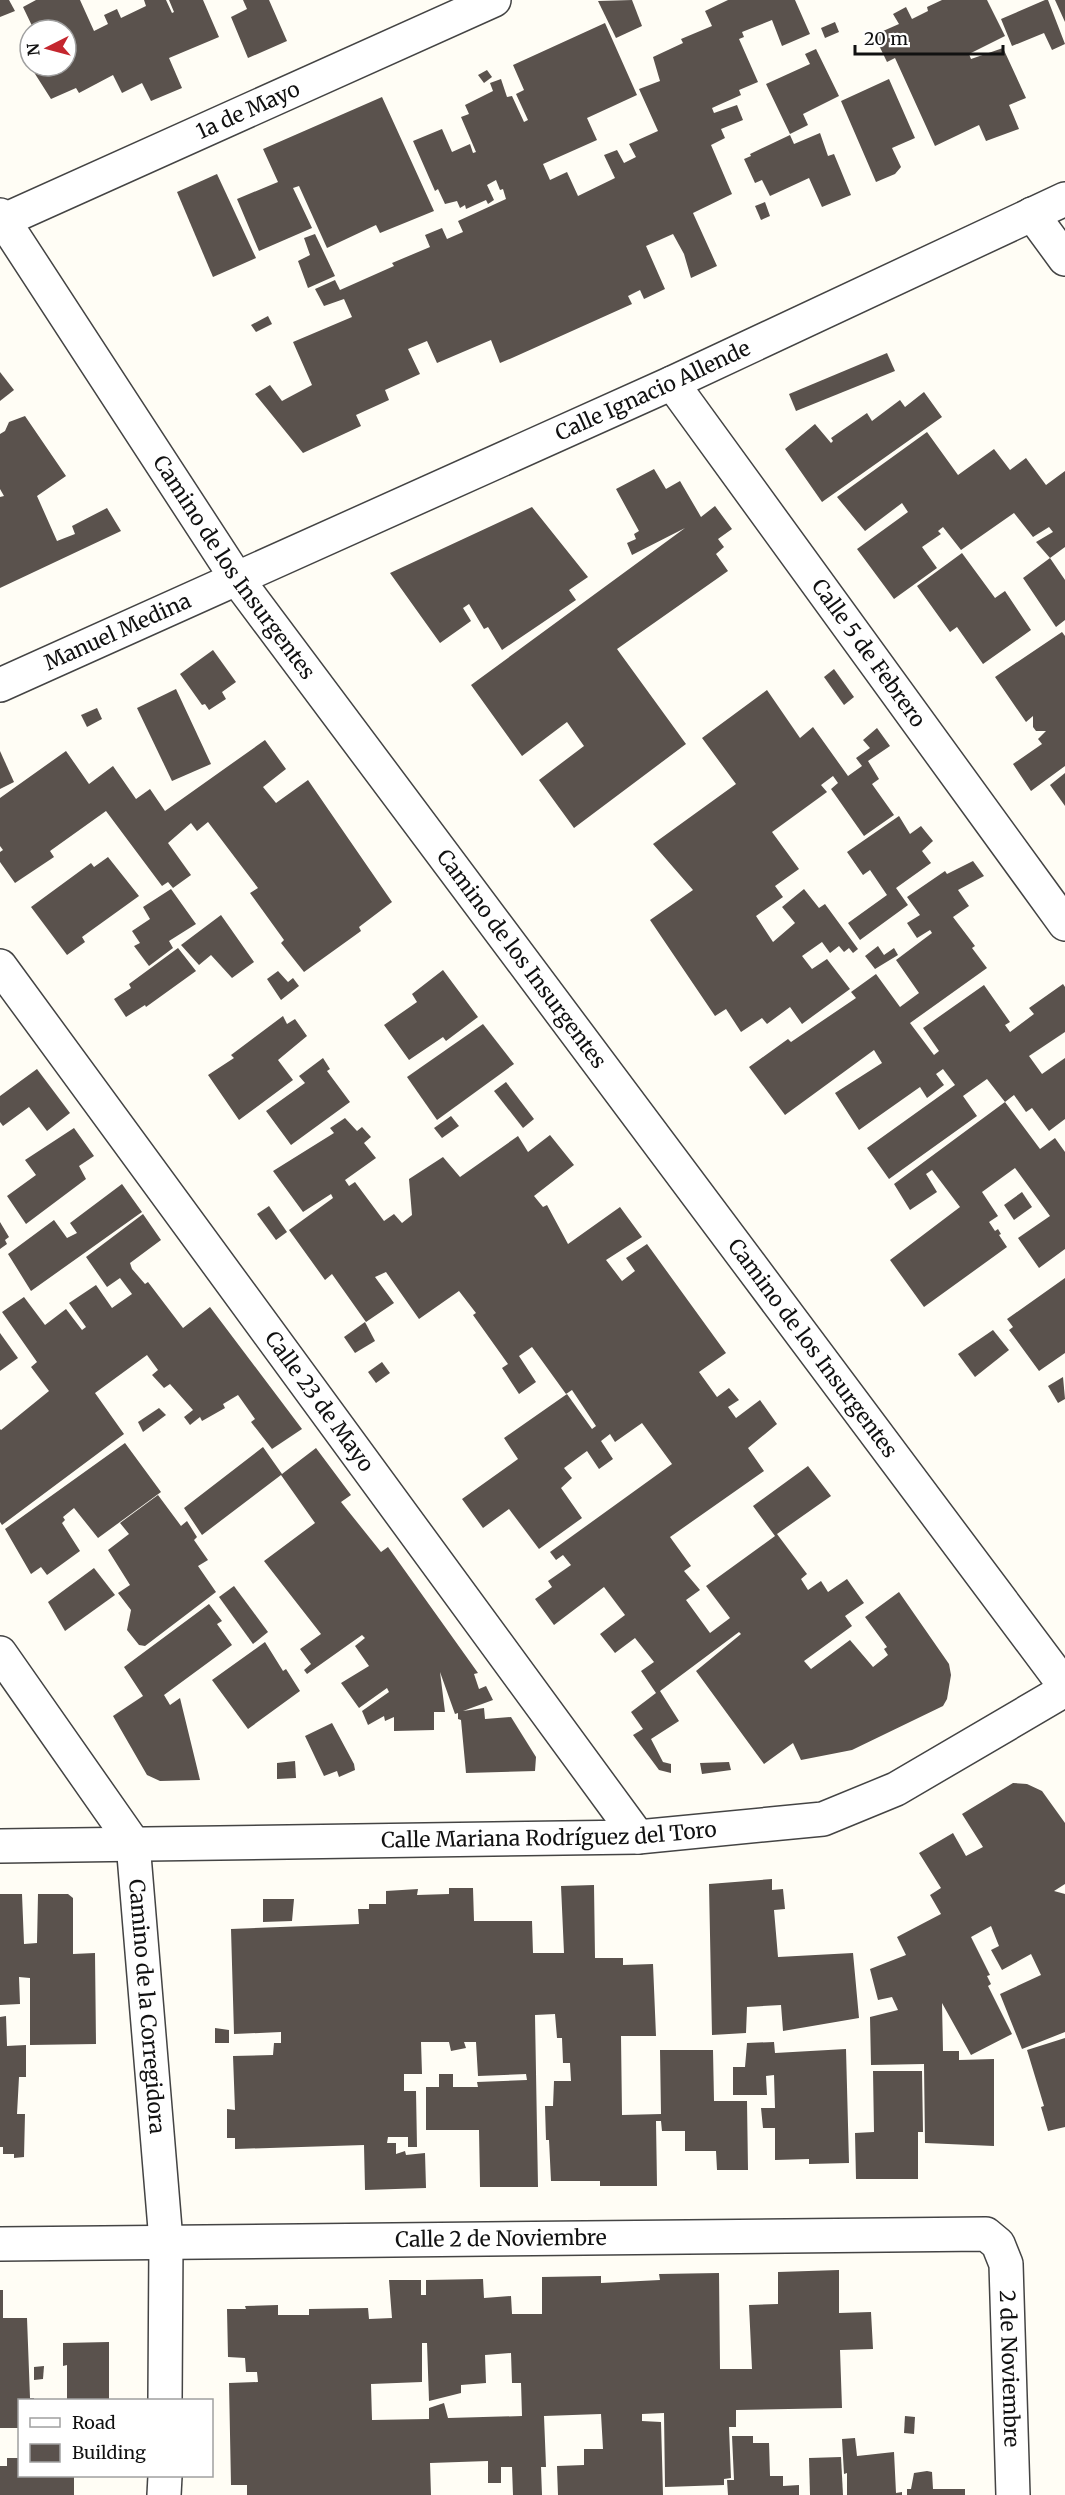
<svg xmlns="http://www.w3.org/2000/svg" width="1065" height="2495" font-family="Merriweather,serif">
  <rect width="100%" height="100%" fill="#fffdf5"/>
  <g fill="#5a524d" fill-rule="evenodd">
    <polygon points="0,0 9,0 15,11 0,17"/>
    <polygon points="36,0 80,0 94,31 108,24 104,15 117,9 121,18 146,6 144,0 166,0 172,13 174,12 169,0 203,0 219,37 169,58 182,88 151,101 142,83 122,93 113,75 79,93 76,88 51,99 30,66 66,66 66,30 34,30 23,7"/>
    <polygon points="243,0 269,0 287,41 248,58 231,17 247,9"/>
    <polygon points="632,0 642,26 616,38 598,1"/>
    <polygon points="728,0 795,0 810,34 782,46 772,20 742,32 744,37 739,39 758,82 739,90 741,95 712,108 714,113 737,105 743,120 721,129 725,138 711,145 732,194 693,213 717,266 691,278 684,254 673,234 646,246 665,289 644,299 640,290 628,296 632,304 512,358 500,363 491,340 437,363 427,341 408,349 420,374 385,390 389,400 356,415 361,426 303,453 255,394 270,385 282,401 312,385 293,342 352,317 344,299 324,306 315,289 335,280 340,290 394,266 392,263 430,247 425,235 442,228 447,239 463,232 458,221 506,199 503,189 500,190 496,180 487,185 494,200 488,204 486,200 466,209 465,205 460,208 457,201 445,204 438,189 435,191 413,141 442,129 452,152 470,144 473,153 476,152 461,117 469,114 465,105 493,91 490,83 501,79 507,97 512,96 524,122 528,120 516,94 524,90 513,65 605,23 637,95 587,118 597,140 543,164 550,180 567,172 578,196 615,178 604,155 617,150 624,163 636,157 629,144 658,131 639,89 660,81 653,57 683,43 681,39 712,26 705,11"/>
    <polygon points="942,0 987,0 1005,36 969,54 971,59 1003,48 1026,98 1009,105 1019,129 986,141 979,125 935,146 895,58 887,62 874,35 899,24 893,14 906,7 912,19 928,11 927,7"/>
    <polygon points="1045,0 1048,0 1065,44 1052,50 1044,33 1012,46 1001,19"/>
    <polygon points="1055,0 1065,0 1065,22"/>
    <polygon points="835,22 839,32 825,38 821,28"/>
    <polygon points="816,49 839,96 803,114 808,125 790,134 766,84 810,64 805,54"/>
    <polygon points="487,70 492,77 484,83 478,75"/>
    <polygon points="889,79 915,138 892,148 901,167 895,174 876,182 841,101"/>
    <polygon points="382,97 434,211 380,233 376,225 327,248 299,186 293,188 312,228 259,251 237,199 278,182 263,149"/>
    <polygon points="820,133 828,156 834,154 851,195 822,207 809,178 770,196 762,180 755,183 744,159 751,156 750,154 790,135 794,144"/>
    <polygon points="217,174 256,258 213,277 177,192"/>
    <polygon points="765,202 770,216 761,220 755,206"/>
    <polygon points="315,234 335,276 308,288 298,261 310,255 304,238"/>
    <polygon points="268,316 272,324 256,332 251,325"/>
    <polygon points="887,353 895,371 796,411 789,394"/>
    <polygon points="0,372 14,390 0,401"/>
    <polygon points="924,392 942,417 822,502 785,449 815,424 831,443 833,441 831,438 867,413 872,421 900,400 905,407"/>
    <polygon points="25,416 66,476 37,496 57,541 75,534 72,526 107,508 121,531 0,588 0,497 4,496 0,489 0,434 5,431 9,422"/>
    <polygon points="927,432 958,475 994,449 1010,470 1026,458 1046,485 1065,471 1065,547 1050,558 1065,580 1065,620 1056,627 1023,578 1050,558 1036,542 1053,532 1049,527 1033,537 1014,513 961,550 943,527 938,531 941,534 922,547 937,568 894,599 857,549 908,512 902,503 865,531 837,497"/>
    <polygon points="654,469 666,489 680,481 701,517 715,506 732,529 718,539 724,547 716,554 728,571 617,649 686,744 574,828 539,780 584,746 567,722 522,756 471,685 685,528 632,555 627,543 636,539 634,534 639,531 616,489"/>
    <polygon points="532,507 588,577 569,590 576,600 502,650 488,627 484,629 469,604 463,608 471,621 440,643 390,573"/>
    <polygon points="962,553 995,598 1005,591 1031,630 983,664 957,627 950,632 917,586"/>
    <polygon points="1062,632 1065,636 1065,766 1031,791 1013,764 1042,744 1038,739 1046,731 1036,731 1033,727 1033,716 1026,722 995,677"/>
    <polygon points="213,650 236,682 222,692 226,699 209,710 205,704 202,705 180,674"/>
    <polygon points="834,669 854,697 844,705 824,677"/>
    <polygon points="176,689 211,764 172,781 137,708"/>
    <polygon points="767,690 800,738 813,727 848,776 862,766 856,758 870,748 863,740 877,728 890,746 868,761 879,779 872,784 894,815 864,836 831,789 838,783 833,776 821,785 827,792 772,832 799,869 775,886 783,897 756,916 773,942 795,923 782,907 804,889 819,908 825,904 858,949 853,953 849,948 844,952 839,946 830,953 822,942 802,956 812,969 827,959 850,989 802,1024 790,1007 767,1024 762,1018 741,1032 726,1009 715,1016 650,920 693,890 653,844 736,784 702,738"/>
    <polygon points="97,708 102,719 87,727 81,715"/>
    <polygon points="265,740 286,769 263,787 276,803 308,780 392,902 359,927 361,931 304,972 281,943 284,940 250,893 258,888 208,822 197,831 191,823 168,843 191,875 173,888 168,882 162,886 106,811 50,851 54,857 15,883 0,862 0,852 3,850 0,846 0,798 66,751 89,784 113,766 136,799 150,789 165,811"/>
    <polygon points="0,751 14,782 0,789"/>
    <polygon points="1065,773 1065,806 1050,785"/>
    <polygon points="899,816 910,834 921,826 933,841 922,851 931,863 896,888 908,905 860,940 848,923 887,895 870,870 863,875 847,852"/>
    <polygon points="108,857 139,896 82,937 85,942 67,955 31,907 91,863 94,867"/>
    <polygon points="973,861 984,876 958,890 969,906 953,917 975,946 972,948 987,968 910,1023 934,1055 939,1051 923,1028 984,985 1010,1022 1005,1025 1010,1032 1034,1014 1029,1008 1063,984 1065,987 1065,1032 1029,1056 1042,1074 1065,1058 1065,1119 1049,1131 1032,1108 1026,1112 1014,1095 1005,1102 1040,1149 1055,1138 1065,1152 1065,1249 1039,1268 1018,1238 1050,1216 1015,1168 982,1192 998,1216 989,1222 995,1231 998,1229 1001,1234 999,1235 1007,1247 924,1307 890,1260 960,1207 932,1170 926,1174 937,1192 910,1210 894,1184 1005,1102 987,1079 963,1096 977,1116 889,1179 867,1148 955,1085 943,1069 936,1074 944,1085 927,1098 920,1087 859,1130 835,1093 882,1063 874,1050 785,1115 749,1067 788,1039 791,1042 856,998 851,992 876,974 900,1007 919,993 896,960 932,933 930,930 917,938 907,923 920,915 907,897 945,871 947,874"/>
    <polygon points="171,889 196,924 169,941 173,948 149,966 134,946 140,943 132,931 150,919 143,907"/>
    <polygon points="221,915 254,962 232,978 211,955 199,965 181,945"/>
    <polygon points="878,946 884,955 894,948 898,955 875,969 865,956"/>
    <polygon points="178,948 196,971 146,1007 145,1005 126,1017 114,999 131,988 129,984"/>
    <polygon points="443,970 478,1017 446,1041 443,1037 409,1060 384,1025 417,1002 412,994"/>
    <polygon points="278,971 288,982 293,978 299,986 281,1000 267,979"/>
    <polygon points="283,1016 287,1024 295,1019 307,1036 278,1060 293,1080 239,1120 208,1075 234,1058 231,1055"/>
    <polygon points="483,1024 514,1064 437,1120 407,1077"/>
    <polygon points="323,1058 330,1069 327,1071 350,1102 291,1145 266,1111 305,1083 299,1076"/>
    <polygon points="37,1069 70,1113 47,1131 29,1107 3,1126 0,1122 0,1096"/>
    <polygon points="506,1082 534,1119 523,1128 494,1091"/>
    <polygon points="451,1116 459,1126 442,1138 434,1128"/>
    <polygon points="345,1118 357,1131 362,1127 371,1137 364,1143 376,1158 345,1180 349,1186 355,1182 384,1221 394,1214 402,1223 412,1215 409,1179 443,1157 460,1177 518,1136 528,1152 550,1135 574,1165 534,1196 543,1207 547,1205 568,1244 620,1207 642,1237 606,1260 622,1281 635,1271 626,1258 647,1244 726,1353 699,1372 717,1397 729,1388 739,1400 728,1407 736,1418 760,1400 777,1424 748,1448 764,1471 670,1537 691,1566 684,1571 700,1590 686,1600 710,1633 730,1618 706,1586 775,1536 753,1506 808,1466 831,1496 777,1534 807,1574 801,1579 808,1590 821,1581 828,1592 847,1579 864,1603 845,1616 852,1626 804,1661 811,1669 850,1640 873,1667 888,1655 884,1649 887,1647 865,1617 899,1592 949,1664 951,1675 947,1699 943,1706 852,1750 801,1760 793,1743 764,1764 696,1671 741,1634 739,1632 660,1691 679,1721 651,1739 663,1762 671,1764 671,1773 659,1770 633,1735 643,1729 631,1712 656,1693 641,1671 654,1662 635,1638 615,1653 600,1634 625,1615 604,1587 554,1625 535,1599 552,1587 548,1581 571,1565 563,1555 556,1560 550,1552 672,1464 642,1423 615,1442 610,1434 601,1441 613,1459 599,1469 587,1451 564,1468 572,1478 561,1488 582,1518 539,1549 509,1509 483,1528 462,1499 518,1459 504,1438 567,1394 592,1429 596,1426 572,1390 566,1394 532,1347 519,1356 536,1382 519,1394 502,1368 508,1364 473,1315 476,1313 459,1291 419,1319 386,1272 375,1277 394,1303 366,1322 332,1274 325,1280 289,1230 333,1198 331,1194 303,1212 273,1171 334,1133 330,1128"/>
    <polygon points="74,1128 94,1156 79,1166 86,1179 26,1224 7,1196 36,1175 25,1160"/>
    <polygon points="122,1184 142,1212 31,1291 8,1254 54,1220 67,1238 77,1233 70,1223"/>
    <polygon points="1022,1192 1032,1207 1014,1220 1004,1205"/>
    <polygon points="269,1206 287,1232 276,1240 257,1214"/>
    <polygon points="143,1214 161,1240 130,1263 132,1269 145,1284 148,1282 183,1328 210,1307 302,1429 272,1449 251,1422 255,1419 238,1395 223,1404 225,1408 202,1421 200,1417 190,1425 184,1417 193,1410 170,1384 164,1388 152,1375 158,1370 147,1355 95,1393 124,1434 2,1525 0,1522 0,1429 1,1430 49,1391 31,1367 37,1362 2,1312 24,1297 45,1325 66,1309 82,1330 86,1327 69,1303 96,1285 112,1308 132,1294 120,1278 107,1287 86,1257"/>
    <polygon points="0,1222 9,1237 5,1240 7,1244 0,1249"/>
    <polygon points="1065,1278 1065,1353 1039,1371 1009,1330 1013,1327 1007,1319"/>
    <polygon points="365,1322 375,1341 355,1353 344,1337"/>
    <polygon points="993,1330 1009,1350 975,1377 958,1354"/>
    <polygon points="0,1333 18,1358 0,1371"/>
    <polygon points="382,1362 390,1373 376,1383 368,1372"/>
    <polygon points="1063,1377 1065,1399 1058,1403 1048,1386"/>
    <polygon points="159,1408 166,1415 143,1432 138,1422"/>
    <polygon points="125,1443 161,1492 98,1538 74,1508 63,1517 65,1520 62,1523 80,1551 47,1575 41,1567 31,1574 5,1529"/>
    <polygon points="263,1447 282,1474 316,1448 351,1495 341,1502 381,1552 388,1547 478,1673 474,1674 479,1689 486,1686 493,1700 463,1711 484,1708 485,1719 511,1717 536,1757 535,1771 466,1773 461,1720 458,1719 458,1713 455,1714 440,1672 445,1712 434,1712 434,1730 394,1731 394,1717 385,1721 384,1716 368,1725 362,1711 389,1692 387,1688 359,1708 341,1683 369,1666 355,1646 365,1638 362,1635 307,1674 304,1670 311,1664 300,1649 321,1634 264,1561 315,1523 281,1475 202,1535 184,1508"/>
    <polygon points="158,1495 181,1526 187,1521 197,1537 194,1540 208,1560 198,1566 216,1592 145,1646 139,1645 127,1630 131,1610 118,1593 130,1585 108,1550 129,1534 120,1523"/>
    <polygon points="94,1568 115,1595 65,1631 48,1602"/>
    <polygon points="234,1586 268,1632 253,1644 219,1597"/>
    <polygon points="209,1604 222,1621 217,1624 232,1645 164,1695 170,1705 180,1698 200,1780 160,1781 147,1775 113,1716 143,1696 124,1667"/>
    <polygon points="265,1642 283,1671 286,1669 300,1691 248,1729 212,1680"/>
    <polygon points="332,1723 354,1764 355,1770 339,1777 337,1771 324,1776 305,1736"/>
    <polygon points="295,1761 296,1778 277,1779 277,1763"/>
    <polygon points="729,1762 731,1770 702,1774 700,1763"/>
    <polygon points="1013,1783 1027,1784 1042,1791 1065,1823 1065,1884 1054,1891 1065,1894 1065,2032 1022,2049 1000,1994 1041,1975 1031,1954 1002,1970 991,1950 999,1946 991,1926 971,1937 990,1975 987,1976 991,1984 988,1986 1012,2034 971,2055 942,2003 943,2051 959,2051 959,2060 994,2059 994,2146 925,2143 924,2064 871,2065 870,2017 898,2010 892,1997 878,2000 870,1969 906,1955 897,1937 941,1914 930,1895 941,1888 919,1853 953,1833 966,1856 983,1847 962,1814"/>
    <polygon points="772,1879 772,1890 783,1889 785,1909 774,1910 778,1957 853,1953 859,2018 783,2031 781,2005 747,2007 746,2033 712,2035 709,1884"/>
    <polygon points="594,1885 595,1958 623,1958 623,1965 653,1964 656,2036 621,2036 622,2115 661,2114 660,2050 713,2050 714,2101 747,2101 748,2170 717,2170 716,2151 685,2151 685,2131 662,2131 661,2121 656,2121 657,2186 600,2186 600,2181 551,2181 549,2140 546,2140 545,2106 553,2106 554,2081 571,2081 570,2063 563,2063 562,2038 557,2038 555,2014 535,2015 538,2187 480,2187 479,2130 426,2130 426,2087 439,2087 439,2074 453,2074 453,2087 478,2087 477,2082 527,2080 526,2074 478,2076 476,2042 464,2042 466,2048 451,2051 449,2042 421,2042 422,2074 404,2074 404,2091 416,2091 417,2147 408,2147 408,2137 388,2137 387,2143 396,2143 396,2154 405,2151 406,2155 425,2153 426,2188 365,2190 364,2145 235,2149 235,2138 227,2138 227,2109 235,2110 233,2056 273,2055 274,2043 281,2043 281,2032 234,2034 231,1929 359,1924 358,1909 369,1909 369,1904 386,1904 386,1891 418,1889 417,1895 449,1894 449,1888 473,1888 474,1921 532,1921 533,1953 564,1953 561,1886"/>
    <polygon points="0,1894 22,1894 24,1944 37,1943 38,1894 68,1894 73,1898 73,1954 95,1953 96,2044 30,2045 30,1978 19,1977 20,2004 0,2005"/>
    <polygon points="263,1899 294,1899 292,1921 263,1922"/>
    <polygon points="6,2016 7,2046 26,2045 26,2077 19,2077 17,2114 25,2114 24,2157 14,2158 14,2154 3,2154 3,2147 0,2147 0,2017"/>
    <polygon points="215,2028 229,2030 229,2043 215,2043"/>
    <polygon points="1065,2038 1065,2127 1048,2131 1041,2107 1044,2106 1027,2050"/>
    <polygon points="774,2042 775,2053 846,2049 849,2163 809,2164 809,2159 775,2160 775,2128 763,2128 761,2108 775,2108 774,2075 766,2076 767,2095 733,2095 733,2067 745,2067 747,2043"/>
    <polygon points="873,2071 922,2071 923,2132 918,2132 918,2179 856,2179 855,2133 874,2132"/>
    <path d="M839,2270V2313L871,2312L873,2349L840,2350L842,2408L736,2410V2427H729L731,2478L724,2479V2485L665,2487L664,2413L642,2414V2421L661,2422L663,2495H558L557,2466L584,2465V2449H603L601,2414L544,2416L546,2467H541L542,2495H513L512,2467H501V2483H488V2461L430,2463L431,2495H247V2485H231L229,2383L258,2382L257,2372H246L245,2358L228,2357L227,2309H246L245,2306L278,2305V2315H309V2309L368,2308L369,2319L392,2318L389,2280H421V2295H426V2280L483,2279L484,2298L511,2296L512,2314H542V2277L601,2276V2283L660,2280L659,2274L719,2273L720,2369H752L749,2305L778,2304V2272ZM422,2343H427L429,2401L461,2393V2385L486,2383L485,2355L511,2353L512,2383H521L522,2416L448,2418L444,2403L429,2408V2419L372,2420L371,2384L422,2382Z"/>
    <polygon points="0,2290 3,2290 3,2318 27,2318 30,2398 34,2398 34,2400 20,2400 20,2428 0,2428"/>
    <polygon points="109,2342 109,2400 67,2400 67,2365 63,2366 63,2343"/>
    <polygon points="44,2366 43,2379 34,2380 34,2367"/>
    <polygon points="905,2416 915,2417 914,2434 904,2433"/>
    <polygon points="732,2436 753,2436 753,2443 769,2443 770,2476 783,2476 783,2486 799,2485 799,2495 728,2495 727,2480 734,2480"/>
    <polygon points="855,2438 857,2456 894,2452 896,2493 902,2492 902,2495 847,2495 847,2473 844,2474 842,2439"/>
    <polygon points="841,2457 843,2495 810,2495 809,2458"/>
    <polygon points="7,2458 20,2458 20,2476 74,2476 74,2495 0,2495 0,2466 7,2466"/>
    <polygon points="927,2471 932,2472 933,2489 965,2489 965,2495 907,2495 907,2489 911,2489 914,2473"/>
  </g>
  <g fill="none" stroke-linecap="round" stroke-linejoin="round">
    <g stroke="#444" stroke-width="36">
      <g id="minor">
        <polyline points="1032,214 1065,259"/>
        <path id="s1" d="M0,215L237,579L1065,1686"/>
        <path id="s2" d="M0,222L494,0"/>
        <path id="s3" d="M672,383L1065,924"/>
        <path id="s4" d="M0,966L638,1837"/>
        <path id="s5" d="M0,1653L133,1843L166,2241L165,2400"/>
        <path id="s6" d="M0,1846L638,1837L823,1819L896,1789L1065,1690"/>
        <path id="s7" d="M0,2244L986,2234L998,2244L1006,2264L1013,2495"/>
        <polyline points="164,2495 165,2476"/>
      </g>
    </g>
    <g stroke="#444" stroke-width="36">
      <g id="tertiary">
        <path id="s8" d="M0,685L672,383L1065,199"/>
      </g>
    </g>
    <use href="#minor" stroke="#fff" stroke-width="33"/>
    <use href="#tertiary" stroke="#fff" stroke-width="33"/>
  </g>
  <g text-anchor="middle" stroke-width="6" stroke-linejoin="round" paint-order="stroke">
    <g font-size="21" fill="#111" stroke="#fff">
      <text dy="7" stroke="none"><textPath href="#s2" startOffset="272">1a de Mayo</textPath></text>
      <text dy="7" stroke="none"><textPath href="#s8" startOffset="716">Calle Ignacio Allende</textPath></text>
      <text dy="7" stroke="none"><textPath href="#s1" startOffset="423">Camino de los Insurgentes</textPath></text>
      <text dy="7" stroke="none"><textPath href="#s8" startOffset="129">Manuel Medina</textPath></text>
      <text dy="7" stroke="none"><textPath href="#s3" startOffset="334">Calle 5 de Febrero</textPath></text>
      <text dy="7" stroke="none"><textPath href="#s1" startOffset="909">Camino de los Insurgentes</textPath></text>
      <text dy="7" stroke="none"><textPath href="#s1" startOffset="1395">Camino de los Insurgentes</textPath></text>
      <text dy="7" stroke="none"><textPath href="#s4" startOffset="540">Calle 23 de Mayo</textPath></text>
      <text dy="7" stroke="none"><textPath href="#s6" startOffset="549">Calle Mariana Rodríguez del Toro</textPath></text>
      <text dy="7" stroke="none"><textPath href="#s5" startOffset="396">Camino de la Corregidora</textPath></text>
      <text dy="7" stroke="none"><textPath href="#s7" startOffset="501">Calle 2 de Noviembre</textPath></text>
      <text dy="7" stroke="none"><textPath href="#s7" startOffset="1128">2 de Noviembre</textPath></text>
    </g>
  </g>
  <rect x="18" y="2399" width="195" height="78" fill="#ffffff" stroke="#a0a0a0" stroke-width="1.5"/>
  <rect x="30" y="2418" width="30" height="9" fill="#ffffff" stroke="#a0a0a0" stroke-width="1.5"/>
  <text x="72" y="2429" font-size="18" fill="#111111">Road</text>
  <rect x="30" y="2444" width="30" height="18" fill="#5a524d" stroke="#a0a0a0" stroke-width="1.5"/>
  <text x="72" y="2459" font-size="18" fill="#111111">Building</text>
  <g transform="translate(48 48) rotate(264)"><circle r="28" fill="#ffffff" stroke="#a0a0a0" stroke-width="1.5"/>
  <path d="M0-4.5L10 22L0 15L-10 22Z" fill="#c4262e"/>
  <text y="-9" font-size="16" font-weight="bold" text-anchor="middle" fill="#111111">N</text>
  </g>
  <path d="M855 45v9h148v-9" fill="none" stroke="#111111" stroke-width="3"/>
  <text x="864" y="45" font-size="18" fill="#111111" stroke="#ffffff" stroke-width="4.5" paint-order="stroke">20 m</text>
</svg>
